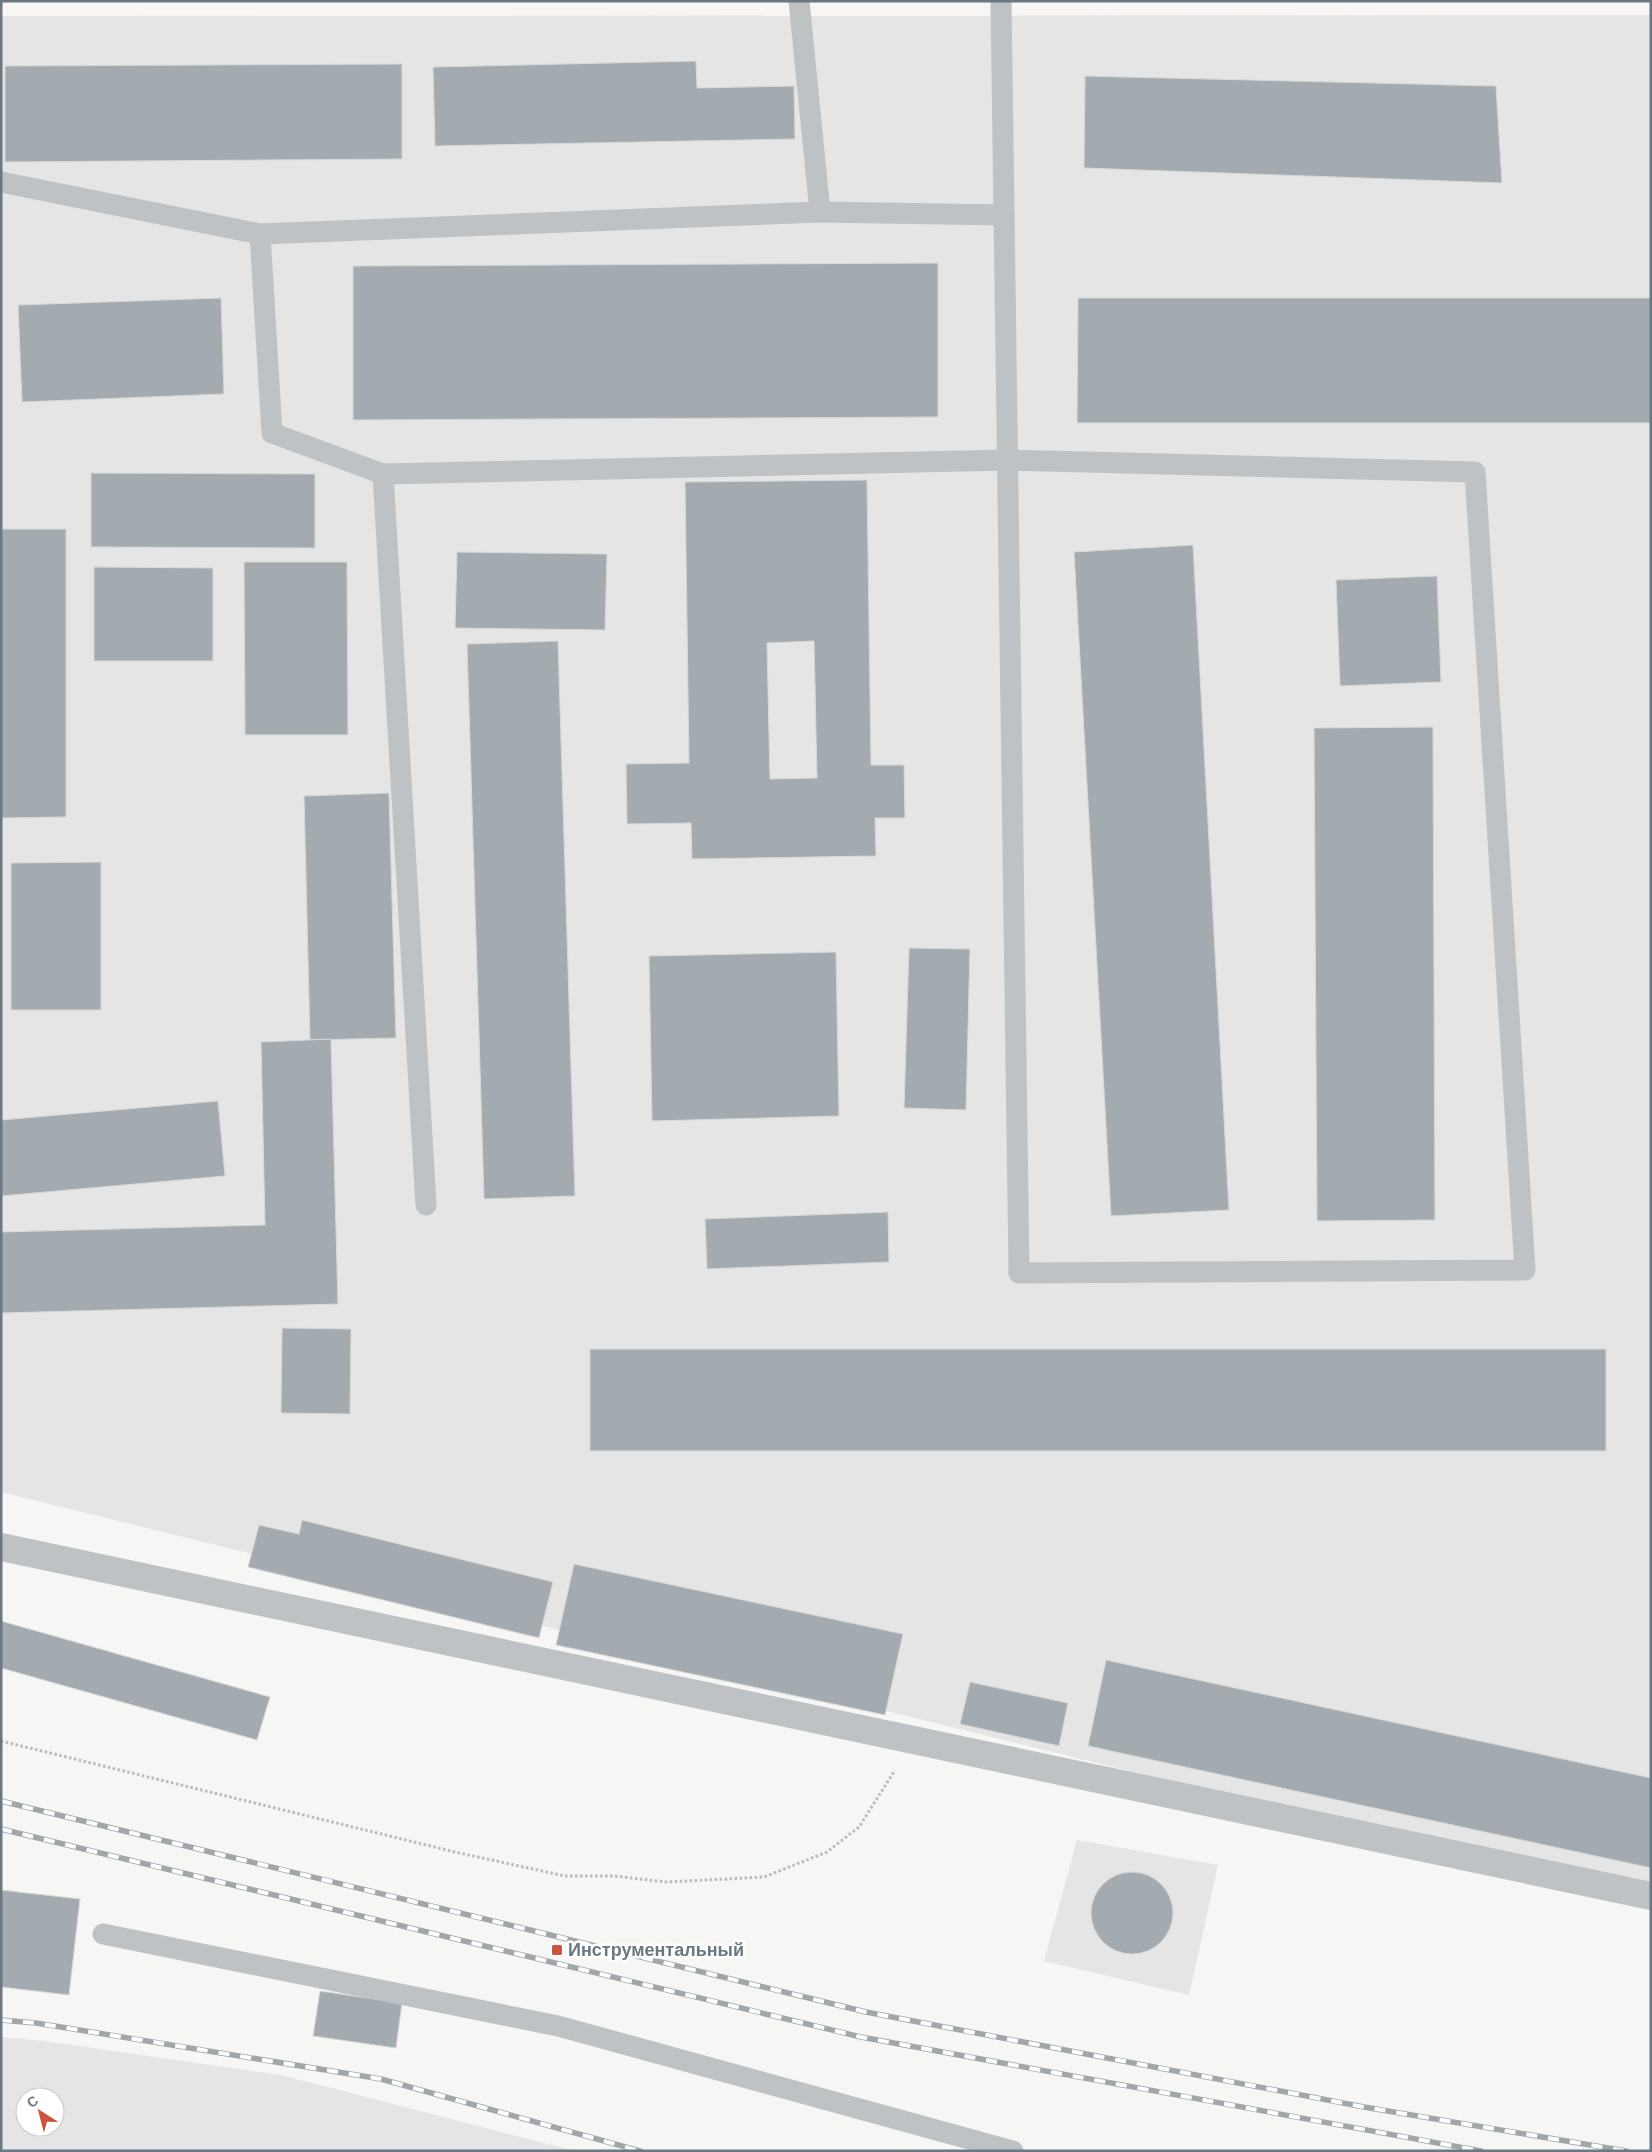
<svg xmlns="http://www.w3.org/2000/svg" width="1652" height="2152" font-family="Barlow,sans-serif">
  <rect width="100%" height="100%" fill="#f6f6f4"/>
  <g fill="#e4e5e4" fill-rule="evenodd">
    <polygon points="1651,15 1651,1900 1,1492 1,16"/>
    <polygon points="1077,1840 1218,1865 1189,1995 1044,1961"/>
    <path d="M1,2037L44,2041L281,2075L575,2151H1ZM25,2097H55V2127H25Z"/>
  </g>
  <g fill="#a4abb0" stroke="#d8d8d6" fill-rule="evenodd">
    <polygon points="696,61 697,88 794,86 795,139 435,146 433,67"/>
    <polygon points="402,64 402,159 5,162 5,66"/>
    <polygon points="1085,76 1496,86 1502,183 1084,168"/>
    <polygon points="938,263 938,417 353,420 353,266"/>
    <polygon points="221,298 224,394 22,402 18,305"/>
    <polygon points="1078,298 1651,298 1651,423 1077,423"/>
    <polygon points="91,473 315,474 315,548 91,547"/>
    <path d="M867,480L871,765H904L905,818H875L876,856L692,859L691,823L627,824L626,764L689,763L685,482ZM814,641L817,778L770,779L767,643Z"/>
    <polygon points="1,529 66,529 66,817 1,818"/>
    <polygon points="1193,545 1229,1210 1111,1216 1074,552"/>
    <polygon points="457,552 607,554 605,630 455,628"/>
    <polygon points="244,562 347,562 348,735 245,735"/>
    <polygon points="94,567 213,568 213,661 94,661"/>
    <polygon points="1437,576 1441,682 1340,686 1336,580"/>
    <polygon points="558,641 575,1196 484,1199 467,644"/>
    <polygon points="1433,727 1435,1220 1317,1221 1314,728"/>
    <polygon points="389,793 396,1038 310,1040 304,796"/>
    <polygon points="101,862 101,1010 11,1010 11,863"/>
    <polygon points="909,948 970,949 966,1110 904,1108"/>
    <polygon points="836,952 839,1116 652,1121 649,956"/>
    <polygon points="331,1039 338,1304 1,1313 1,1232 265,1225 261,1042"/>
    <polygon points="218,1101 225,1176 1,1196 1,1120"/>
    <polygon points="888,1212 889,1262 707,1269 705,1219"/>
    <polygon points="282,1328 351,1329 350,1414 281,1413"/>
    <rect x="590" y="1349" width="1016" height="102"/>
    <polygon points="302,1520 553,1582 539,1638 248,1567 259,1525 299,1534"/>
    <polygon points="574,1564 903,1634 885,1715 556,1645"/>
    <polygon points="1,1621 270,1697 257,1740 1,1668"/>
    <polygon points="1106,1660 1651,1778 1651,1868 1088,1746"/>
    <polygon points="970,1682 1068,1703 1059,1746 960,1724"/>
    <circle cx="1132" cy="1913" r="41"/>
    <polygon points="1,1890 80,1899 69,1995 1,1987"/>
    <polygon points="320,1991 402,2003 396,2048 313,2036"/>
  </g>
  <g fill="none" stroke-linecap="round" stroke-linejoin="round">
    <polyline stroke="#b8bbbd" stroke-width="3" stroke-dasharray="2.5 2.5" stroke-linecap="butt" points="1,1741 455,1852 565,1876 614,1876 666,1882 764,1877 827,1852 859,1827 895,1770"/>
    <g stroke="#bec2c5" stroke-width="21">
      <polyline points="1,182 260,234"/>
      <polyline points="820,212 1004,215"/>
      <polyline points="383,474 272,433 260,234 820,212 799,1"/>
      <path d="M426,1205L383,474L1007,460L1475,472L1525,1270L1019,1273C1013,849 1007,425 1001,1"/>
      <polyline points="103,1934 558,2026 1013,2151"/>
    </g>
    <polyline stroke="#bec2c5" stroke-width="28" points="1,1547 1651,1896"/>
    <g stroke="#a0a6aa" stroke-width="5.5">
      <g id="rail">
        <polyline points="1,1801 866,2012 1364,2107 1626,2151"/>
        <polyline points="1,1829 861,2037 1481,2151"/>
        <polyline points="1,2020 36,2023 381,2079 640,2151"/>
      </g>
    </g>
    <use href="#rail" stroke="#fff" stroke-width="4" stroke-dasharray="11" stroke-linecap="butt"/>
  </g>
  <rect fill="#cc533e" stroke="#fff" stroke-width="2" x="551" y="1944" width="12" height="12" rx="2.5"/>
  <g text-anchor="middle" stroke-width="5" stroke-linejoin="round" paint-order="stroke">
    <g font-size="18" font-weight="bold" fill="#697881" stroke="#fff" text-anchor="start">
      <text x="568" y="1956">Инструментальный</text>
    </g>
  </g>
  <rect width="1652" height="2152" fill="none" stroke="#697881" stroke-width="5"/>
  <g transform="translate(40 2112) rotate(324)"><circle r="24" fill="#ffffff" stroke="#c3c9cd"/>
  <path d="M0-4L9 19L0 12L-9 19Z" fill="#cc533e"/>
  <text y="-8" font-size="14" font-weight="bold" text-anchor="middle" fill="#697881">С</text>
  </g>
</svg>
